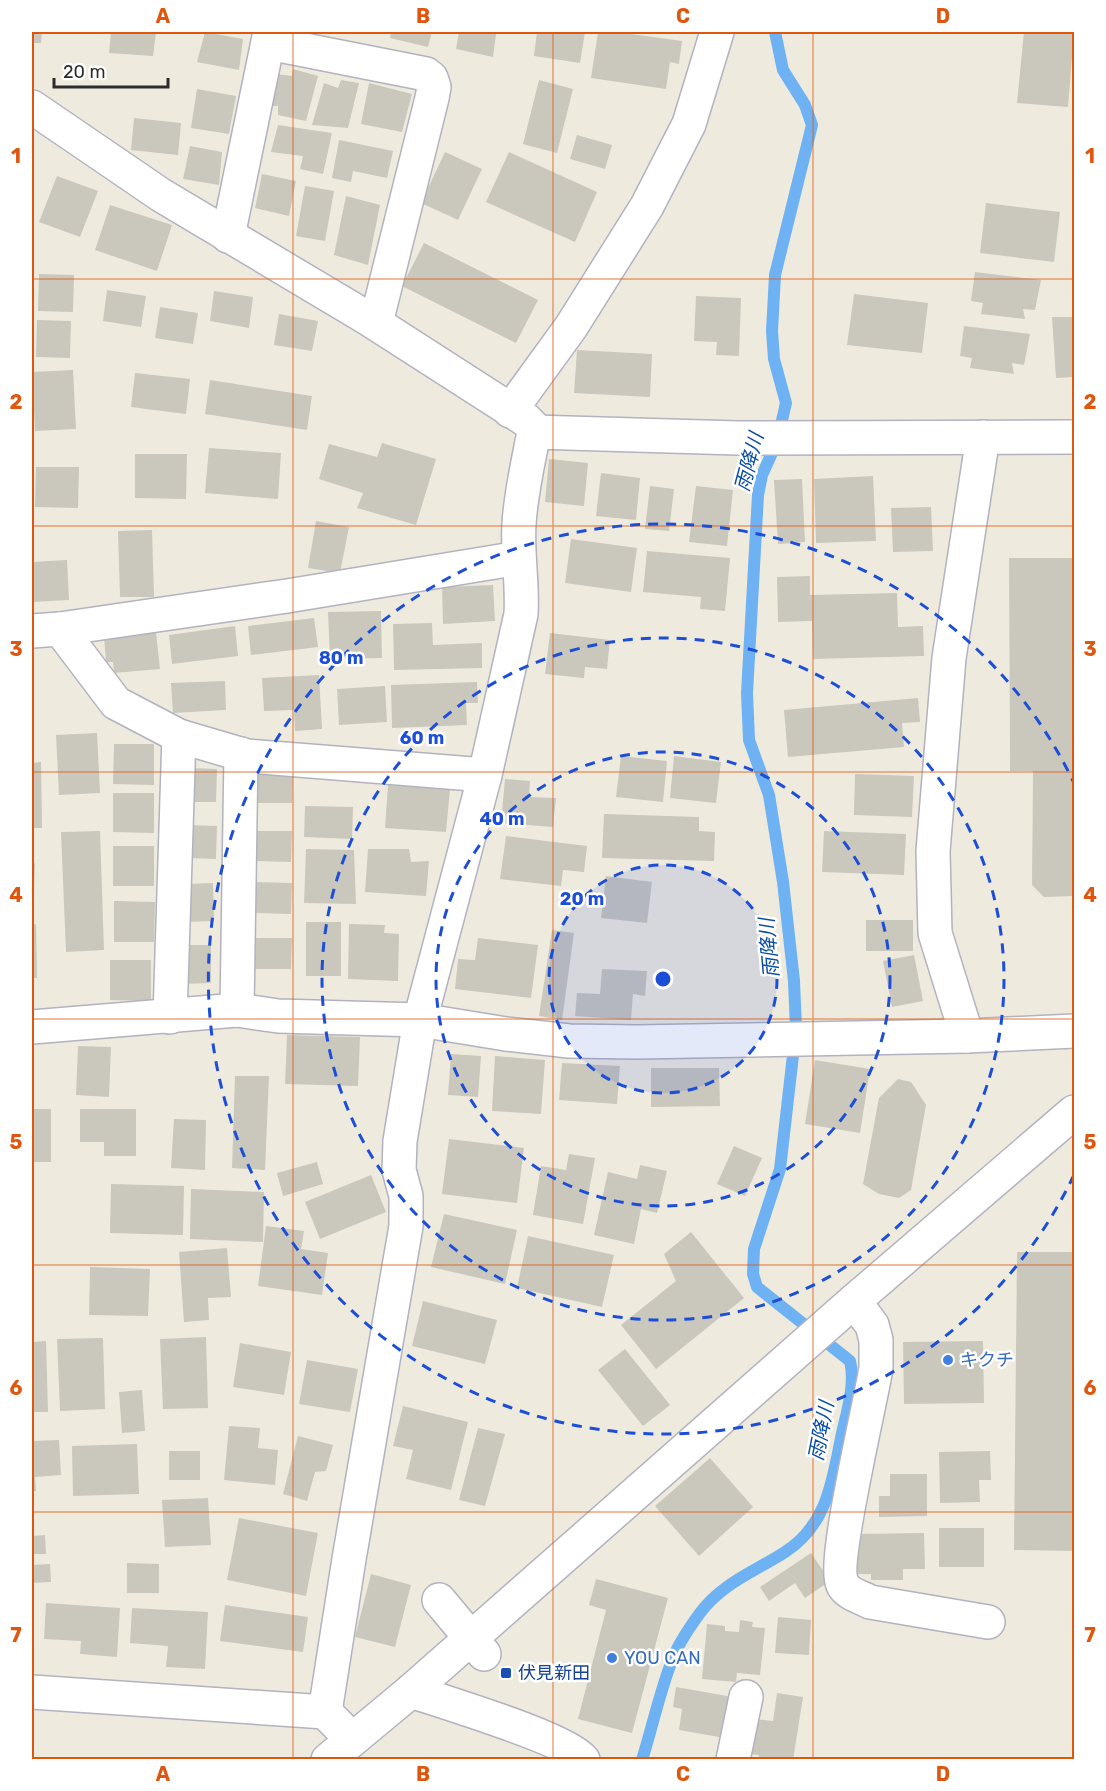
<svg xmlns="http://www.w3.org/2000/svg" width="1106" height="1791" font-family="Rubik,'Noto Sans JP',sans-serif">
  <rect width="100%" height="100%" fill="#eeebde"/>
  <g fill="none" stroke-linecap="round" stroke-linejoin="round">
    <path stroke="#6eb2f3" stroke-width="12" d="M642,1760C652,1728 659,1695 671,1663C677,1645 689,1628 700,1613C722,1583 756,1571 785,1552C827,1525 832,1482 841,1438C846,1414 856,1385 850,1361L757,1287L753,1274L754,1249L780,1169L796,1029L794,981L783,882L769,795L749,740L747,693L758,495L762,475L777,442L786,403L774,359L772,331L775,275L812,125L805,105L783,70L775,32"/>
  </g>
  <g fill="#cac7bd">
    <polygon points="32,32 42,32 41,43 32,43"/>
    <polygon points="111,32 156,32 153,56 109,53"/>
    <polygon points="205,32 243,39 239,70 197,62"/>
    <polygon points="391,32 432,32 428,47 390,38"/>
    <polygon points="459,32 490,32 496,34 493,57 456,49"/>
    <polygon points="537,32 585,32 580,63 534,56"/>
    <polygon points="598,32 617,32 682,41 679,64 670,62 666,89 591,78"/>
    <polygon points="1024,32 1074,32 1068,107 1017,103"/>
    <polygon points="293,69 318,76 306,121 278,115 278,106 269,106 276,74 292,76"/>
    <polygon points="341,80 359,83 348,128 312,125 324,83 338,88"/>
    <polygon points="539,80 573,89 557,153 523,144"/>
    <polygon points="369,83 412,94 402,132 361,124"/>
    <polygon points="197,89 236,96 229,134 191,128"/>
    <polygon points="134,118 181,123 178,155 131,150"/>
    <polygon points="278,125 332,133 323,174 300,169 303,156 271,152"/>
    <polygon points="577,135 612,145 605,169 570,159"/>
    <polygon points="339,140 393,151 387,178 353,171 351,182 332,178"/>
    <polygon points="190,146 222,152 219,185 183,179"/>
    <polygon points="445,152 482,169 458,220 421,203"/>
    <polygon points="509,152 597,192 575,242 486,202"/>
    <polygon points="262,174 296,181 289,216 255,208"/>
    <polygon points="57,176 98,191 80,237 39,222"/>
    <polygon points="305,186 334,191 325,241 296,236"/>
    <polygon points="346,196 380,205 368,265 334,255"/>
    <polygon points="986,203 1060,212 1054,262 980,253"/>
    <polygon points="110,205 172,225 157,271 95,250"/>
    <polygon points="424,243 538,300 516,343 402,286"/>
    <polygon points="975,272 1041,280 1035,310 1023,309 1025,319 981,314 983,303 971,301"/>
    <polygon points="39,274 74,275 73,312 38,311"/>
    <polygon points="107,290 146,296 141,327 103,321"/>
    <polygon points="214,291 253,297 249,328 210,321"/>
    <polygon points="854,294 928,303 922,353 847,345"/>
    <polygon points="696,296 741,298 739,356 716,355 717,342 694,341"/>
    <polygon points="160,307 198,313 193,344 155,338"/>
    <polygon points="279,314 318,321 312,351 274,345"/>
    <polygon points="1052,317 1074,317 1074,377 1056,378"/>
    <polygon points="37,320 71,321 70,358 36,357"/>
    <polygon points="964,326 1030,334 1024,365 1012,363 1014,374 970,368 972,358 960,356"/>
    <polygon points="577,350 652,354 650,397 574,393"/>
    <polygon points="73,370 76,429 35,431 32,372"/>
    <polygon points="135,373 190,379 186,414 131,407"/>
    <polygon points="210,380 312,396 307,430 205,414"/>
    <polygon points="382,443 436,459 416,525 357,508 363,493 319,479 329,444 377,457"/>
    <polygon points="209,448 281,453 278,499 205,493"/>
    <polygon points="135,454 187,454 186,499 135,498"/>
    <polygon points="549,459 588,463 584,506 545,502"/>
    <polygon points="36,467 79,467 78,508 35,507"/>
    <polygon points="601,473 640,478 636,520 596,516"/>
    <polygon points="873,476 876,541 816,543 814,479"/>
    <polygon points="802,479 805,542 778,544 774,480"/>
    <polygon points="650,486 674,489 669,531 645,529"/>
    <polygon points="696,486 733,490 727,546 689,542"/>
    <polygon points="931,507 933,551 893,552 891,508"/>
    <polygon points="316,521 349,527 340,573 308,568"/>
    <polygon points="152,530 154,597 120,597 118,531"/>
    <polygon points="571,539 637,548 631,592 565,583"/>
    <polygon points="647,551 730,558 725,611 700,609 701,597 643,592"/>
    <polygon points="1009,558 1074,558 1074,896 1044,897 1032,885 1033,771 1010,771"/>
    <polygon points="67,560 69,600 32,602 32,562"/>
    <polygon points="810,576 810,595 897,593 898,627 923,626 924,656 813,659 812,621 778,622 777,577"/>
    <polygon points="493,585 495,621 443,624 442,587"/>
    <polygon points="381,611 382,658 330,659 328,612"/>
    <polygon points="314,618 318,647 251,655 248,626"/>
    <polygon points="432,623 433,645 482,643 482,668 394,670 393,624"/>
    <polygon points="235,626 238,656 172,664 169,635"/>
    <polygon points="156,632 160,669 114,673 113,662 106,662 104,637"/>
    <polygon points="550,633 610,640 607,669 585,667 584,678 545,674"/>
    <polygon points="319,675 322,729 295,731 294,710 264,711 262,678"/>
    <polygon points="225,681 226,710 173,713 171,683"/>
    <polygon points="477,682 478,703 466,703 467,725 392,728 391,685"/>
    <polygon points="385,686 387,722 339,725 337,689"/>
    <polygon points="918,698 920,722 902,723 904,747 788,757 784,710"/>
    <polygon points="97,733 100,793 59,795 56,735"/>
    <polygon points="114,744 154,744 154,785 113,784"/>
    <polygon points="621,756 667,761 663,802 616,797"/>
    <polygon points="674,756 721,762 716,803 670,798"/>
    <polygon points="41,762 42,828 32,828 32,763"/>
    <polygon points="189,768 217,769 216,802 188,802"/>
    <polygon points="256,772 293,773 292,803 255,803"/>
    <polygon points="855,774 914,776 912,817 854,815"/>
    <polygon points="505,779 530,781 529,797 556,798 553,827 501,823"/>
    <polygon points="388,785 450,789 446,832 385,828"/>
    <polygon points="113,793 154,793 154,833 113,832"/>
    <polygon points="305,806 353,807 352,839 304,837"/>
    <polygon points="604,814 699,817 699,831 715,832 714,861 602,858"/>
    <polygon points="189,825 217,826 216,859 187,858"/>
    <polygon points="100,831 104,950 66,952 61,832"/>
    <polygon points="254,831 292,831 291,862 254,861"/>
    <polygon points="824,831 906,834 904,875 822,872"/>
    <polygon points="506,836 587,846 584,872 563,870 561,886 500,879"/>
    <rect x="113" y="846" width="41" height="40"/>
    <polygon points="306,849 354,850 356,904 304,903"/>
    <polygon points="368,849 409,849 411,862 429,861 426,896 365,892"/>
    <polygon points="32,863 35,863 34,899 32,899"/>
    <polygon points="606,876 652,882 647,923 601,918"/>
    <polygon points="254,882 292,883 291,914 254,913"/>
    <polygon points="213,883 214,921 185,922 184,884"/>
    <polygon points="114,901 155,902 154,942 114,942"/>
    <rect x="866" y="920" width="47" height="31"/>
    <rect x="306" y="922" width="35" height="54"/>
    <polygon points="36,924 37,978 32,978 32,925"/>
    <polygon points="349,924 385,925 384,933 399,934 398,981 348,979"/>
    <polygon points="552,930 574,933 562,1020 539,1016"/>
    <polygon points="254,938 292,938 291,969 254,969"/>
    <polygon points="478,938 538,945 531,998 455,989 458,959 475,960"/>
    <polygon points="181,945 211,945 211,983 182,984"/>
    <polygon points="914,955 923,1001 892,1007 883,961"/>
    <polygon points="110,960 151,960 151,1001 110,1000"/>
    <polygon points="602,969 647,971 645,996 633,994 631,1020 575,1016 577,993 600,994"/>
    <polygon points="287,1035 360,1037 358,1086 285,1084"/>
    <polygon points="78,1046 111,1047 109,1097 76,1095"/>
    <polygon points="451,1054 481,1056 478,1097 448,1095"/>
    <polygon points="495,1056 545,1060 541,1114 492,1111"/>
    <polygon points="815,1060 870,1069 860,1133 805,1124"/>
    <polygon points="562,1063 620,1066 617,1104 559,1100"/>
    <polygon points="651,1068 719,1068 720,1106 651,1107"/>
    <polygon points="235,1076 269,1076 265,1170 232,1168"/>
    <polygon points="898,1079 911,1082 926,1105 911,1190 899,1198 879,1194 863,1184 879,1098"/>
    <rect x="32" y="1109" width="19" height="53"/>
    <polygon points="80,1109 136,1109 136,1156 104,1156 104,1142 80,1142"/>
    <polygon points="174,1119 206,1120 205,1170 171,1168"/>
    <polygon points="449,1139 524,1148 517,1203 442,1194"/>
    <polygon points="734,1146 762,1158 745,1196 717,1184"/>
    <polygon points="569,1154 595,1158 583,1224 533,1215 541,1166 566,1170"/>
    <polygon points="317,1162 323,1184 283,1196 277,1173"/>
    <polygon points="640,1165 667,1171 657,1213 641,1209 634,1244 594,1235 608,1172 637,1179"/>
    <polygon points="371,1175 386,1212 320,1239 305,1202"/>
    <polygon points="111,1184 184,1186 183,1235 110,1233"/>
    <polygon points="191,1189 264,1192 263,1242 190,1239"/>
    <polygon points="444,1214 517,1230 505,1284 431,1267"/>
    <polygon points="266,1226 304,1231 301,1249 328,1253 322,1295 258,1286"/>
    <polygon points="691,1232 744,1298 656,1369 621,1325 676,1281 664,1254"/>
    <polygon points="528,1236 614,1255 602,1307 517,1288"/>
    <polygon points="227,1248 231,1297 208,1298 209,1320 184,1322 179,1252"/>
    <polygon points="1017,1252 1074,1252 1074,1551 1014,1550"/>
    <polygon points="90,1267 150,1269 148,1316 89,1315"/>
    <polygon points="423,1301 497,1320 485,1364 412,1346"/>
    <polygon points="206,1337 208,1408 163,1409 160,1339"/>
    <polygon points="103,1338 105,1409 60,1411 57,1339"/>
    <polygon points="46,1341 48,1412 32,1412 32,1342"/>
    <polygon points="983,1341 984,1403 904,1404 903,1342"/>
    <polygon points="240,1343 291,1352 284,1395 233,1387"/>
    <polygon points="625,1349 670,1405 643,1426 598,1370"/>
    <polygon points="307,1360 358,1369 350,1412 299,1404"/>
    <polygon points="142,1390 145,1431 122,1433 119,1392"/>
    <polygon points="403,1406 468,1422 451,1490 406,1479 413,1450 393,1446"/>
    <polygon points="229,1426 260,1428 258,1448 278,1450 275,1485 224,1480"/>
    <polygon points="478,1428 505,1434 485,1506 459,1500"/>
    <polygon points="298,1436 333,1445 326,1471 315,1472 307,1501 283,1494"/>
    <polygon points="59,1440 61,1475 35,1477 36,1491 32,1491 32,1441"/>
    <polygon points="137,1444 139,1494 73,1496 72,1446"/>
    <rect x="169" y="1451" width="31" height="29"/>
    <polygon points="990,1451 991,1480 979,1480 980,1502 940,1503 939,1452"/>
    <polygon points="710,1458 753,1507 699,1556 655,1506"/>
    <polygon points="890,1474 927,1474 927,1516 879,1517 879,1496 890,1496"/>
    <polygon points="208,1498 211,1545 165,1547 162,1500"/>
    <polygon points="239,1518 318,1533 306,1596 227,1580"/>
    <rect x="939" y="1528" width="45" height="39"/>
    <polygon points="924,1533 925,1569 903,1569 903,1580 871,1580 871,1574 856,1574 856,1534"/>
    <polygon points="45,1535 46,1554 32,1554 32,1536"/>
    <polygon points="811,1553 830,1581 805,1598 795,1583 769,1601 760,1587"/>
    <polygon points="127,1563 159,1564 159,1593 127,1593"/>
    <polygon points="50,1564 51,1582 32,1583 32,1565"/>
    <polygon points="371,1574 411,1585 395,1647 355,1637"/>
    <polygon points="596,1579 668,1598 632,1733 578,1719 606,1610 589,1605"/>
    <polygon points="46,1603 120,1608 117,1657 80,1654 81,1641 44,1639"/>
    <polygon points="225,1605 308,1617 303,1652 220,1641"/>
    <polygon points="132,1608 208,1612 205,1669 166,1667 168,1646 130,1643"/>
    <polygon points="778,1617 811,1620 809,1655 775,1653"/>
    <polygon points="740,1620 753,1622 752,1627 765,1628 760,1675 737,1673 736,1682 702,1679 707,1624 725,1626 725,1631 739,1632"/>
    <polygon points="676,1687 733,1697 725,1738 679,1730 682,1709 673,1707"/>
    <polygon points="777,1693 803,1697 793,1760 758,1760 759,1755 750,1754 755,1719 773,1721"/>
  </g>
  <g fill="none" stroke-linecap="round" stroke-linejoin="round">
    <g stroke="#b2b2c0" stroke-width="36">
      <g id="street">
        <polyline points="269,43 426,74 431,78 434,87 432,98 376,323"/>
        <path d="M32,107L161,195L369,319L526,420L533,427L534,432C528,463 521,492 519,524C517,554 523,584 521,614L485,775L420,1020L400,1141L399,1170L406,1196V1226L349,1559L325,1712"/>
        <polyline points="228,236 270,32"/>
        <polyline points="510,411 571,327 647,206 689,124 717,32"/>
        <polyline points="534,432 737,438 1074,437"/>
        <polyline points="60,629 116,703 179,736 247,756 485,775"/>
        <polyline points="32,631 60,629 287,596 519,558"/>
        <polyline points="237,1010 241,754"/>
        <polyline points="170,1017 179,736"/>
        <polyline points="32,1027 237,1010 278,1016 420,1020 506,1034 569,1041 637,1042 967,1036 1074,1031"/>
        <polyline points="967,1036 935,933 933,851 949,658 983,437"/>
        <path d="M854,1301L872,1325L876,1340V1368C871,1401 831,1565 843,1585C848,1594 861,1597 870,1602L988,1622"/>
        <polyline points="439,1600 484,1654"/>
        <path d="M411,1691C443,1702 568,1739 583,1760"/>
        <polyline points="32,1692 325,1712 340,1727"/>
        <polyline points="733,1760 746,1697"/>
      </g>
    </g>
    <g stroke="#b2b2c0" stroke-width="36">
      <polyline id="secondary" points="328,1760 411,1691 854,1301 1074,1112"/>
    </g>
    <use href="#street" stroke="#fff" stroke-width="33"/>
    <use href="#secondary" stroke="#fff" stroke-width="33"/>
  </g>
  <path fill="none" stroke="#df570e" stroke-width="1.5" stroke-opacity="0.55" d="M293,32V1760M553,32V1760M813,32V1760M32,279H1074M32,526H1074M32,772H1074M32,1019H1074M32,1265H1074M32,1512H1074"/>
  <circle cx="663" cy="979" r="114" fill="#1d4ed8" fill-opacity=".12"/>
  <g fill="none" stroke="#1d4ed8" stroke-width="3" stroke-dasharray="10 8">
    <circle cx="663" cy="979" r="114"/>
    <circle cx="663" cy="979" r="227"/>
    <circle cx="663" cy="979" r="341"/>
    <path d="M1074 1175A455 455 0 1 1 1074 783"/>
  </g>
  <g fill="#3f7fe0" stroke="#fff" stroke-width="2">
    <circle cx="948" cy="1360" r="6"/>
    <circle cx="612" cy="1658" r="6"/>
  </g>
  <rect fill="#1a4fb4" stroke="#fff" stroke-width="2" x="500" y="1667" width="12" height="12" rx="3"/>
  <g text-anchor="middle" stroke-width="5" stroke-linejoin="round" paint-order="stroke">
    <g font-size="18" fill="#366cbe" stroke="#fff" text-anchor="start">
      <text x="960" y="1366">キクチ</text>
      <text x="624" y="1664">YOU CAN</text>
    </g>
    <g font-size="18" fill="#164399" stroke="#fff" text-anchor="start">
      <text x="518" y="1679">伏見新田</text>
    </g>
    <g font-size="20" font-style="italic" fill="#084ca4" stroke="#fff">
      <text transform="translate(749 462) rotate(-75)" y="7">雨降川</text>
      <text transform="translate(769 948) rotate(-95)" y="7">雨降川</text>
      <text transform="translate(821 1431) rotate(-79)" y="7">雨降川</text>
    </g>
  </g>
  <circle cx="663" cy="979" r="9" fill="#1d4ed8" stroke="#fff" stroke-width="3"/>
  <g font-size="18" text-anchor="middle" font-weight="bold" fill="#1d4ed8" stroke="#fff" stroke-width="5" stroke-linejoin="round" paint-order="stroke">
    <text x="341" y="664">80 m</text>
    <text x="422" y="744">60 m</text>
    <text x="502" y="825">40 m</text>
    <text x="582" y="905">20 m</text>
  </g>
  <rect width="1106" height="1791" fill="none" stroke="#ffffff" stroke-width="66"/>
  <path d="M54 78v9h114v-9" fill="none" stroke="#2c2c2c" stroke-width="3"/>
  <text x="63" y="78" font-size="18" fill="#2c2c2c" stroke="#ffffff" stroke-width="4.5" paint-order="stroke">20 m</text>
  <rect x="33" y="33" width="1040" height="1725" fill="none" stroke="#df570e" stroke-width="2"/>
  <g font-size="20" text-anchor="middle" font-weight="bold" fill="#df570e">
    <text x="163" y="23">A</text>
    <text x="423" y="23">B</text>
    <text x="683" y="23">C</text>
    <text x="943" y="23">D</text>
    <text x="16" y="163">1</text>
    <text x="1090" y="163">1</text>
    <text x="16" y="409">2</text>
    <text x="1090" y="409">2</text>
    <text x="16" y="656">3</text>
    <text x="1090" y="656">3</text>
    <text x="16" y="902">4</text>
    <text x="1090" y="902">4</text>
    <text x="16" y="1149">5</text>
    <text x="1090" y="1149">5</text>
    <text x="16" y="1395">6</text>
    <text x="1090" y="1395">6</text>
    <text x="16" y="1642">7</text>
    <text x="1090" y="1642">7</text>
    <text x="163" y="1781">A</text>
    <text x="423" y="1781">B</text>
    <text x="683" y="1781">C</text>
    <text x="943" y="1781">D</text>
  </g>
</svg>
